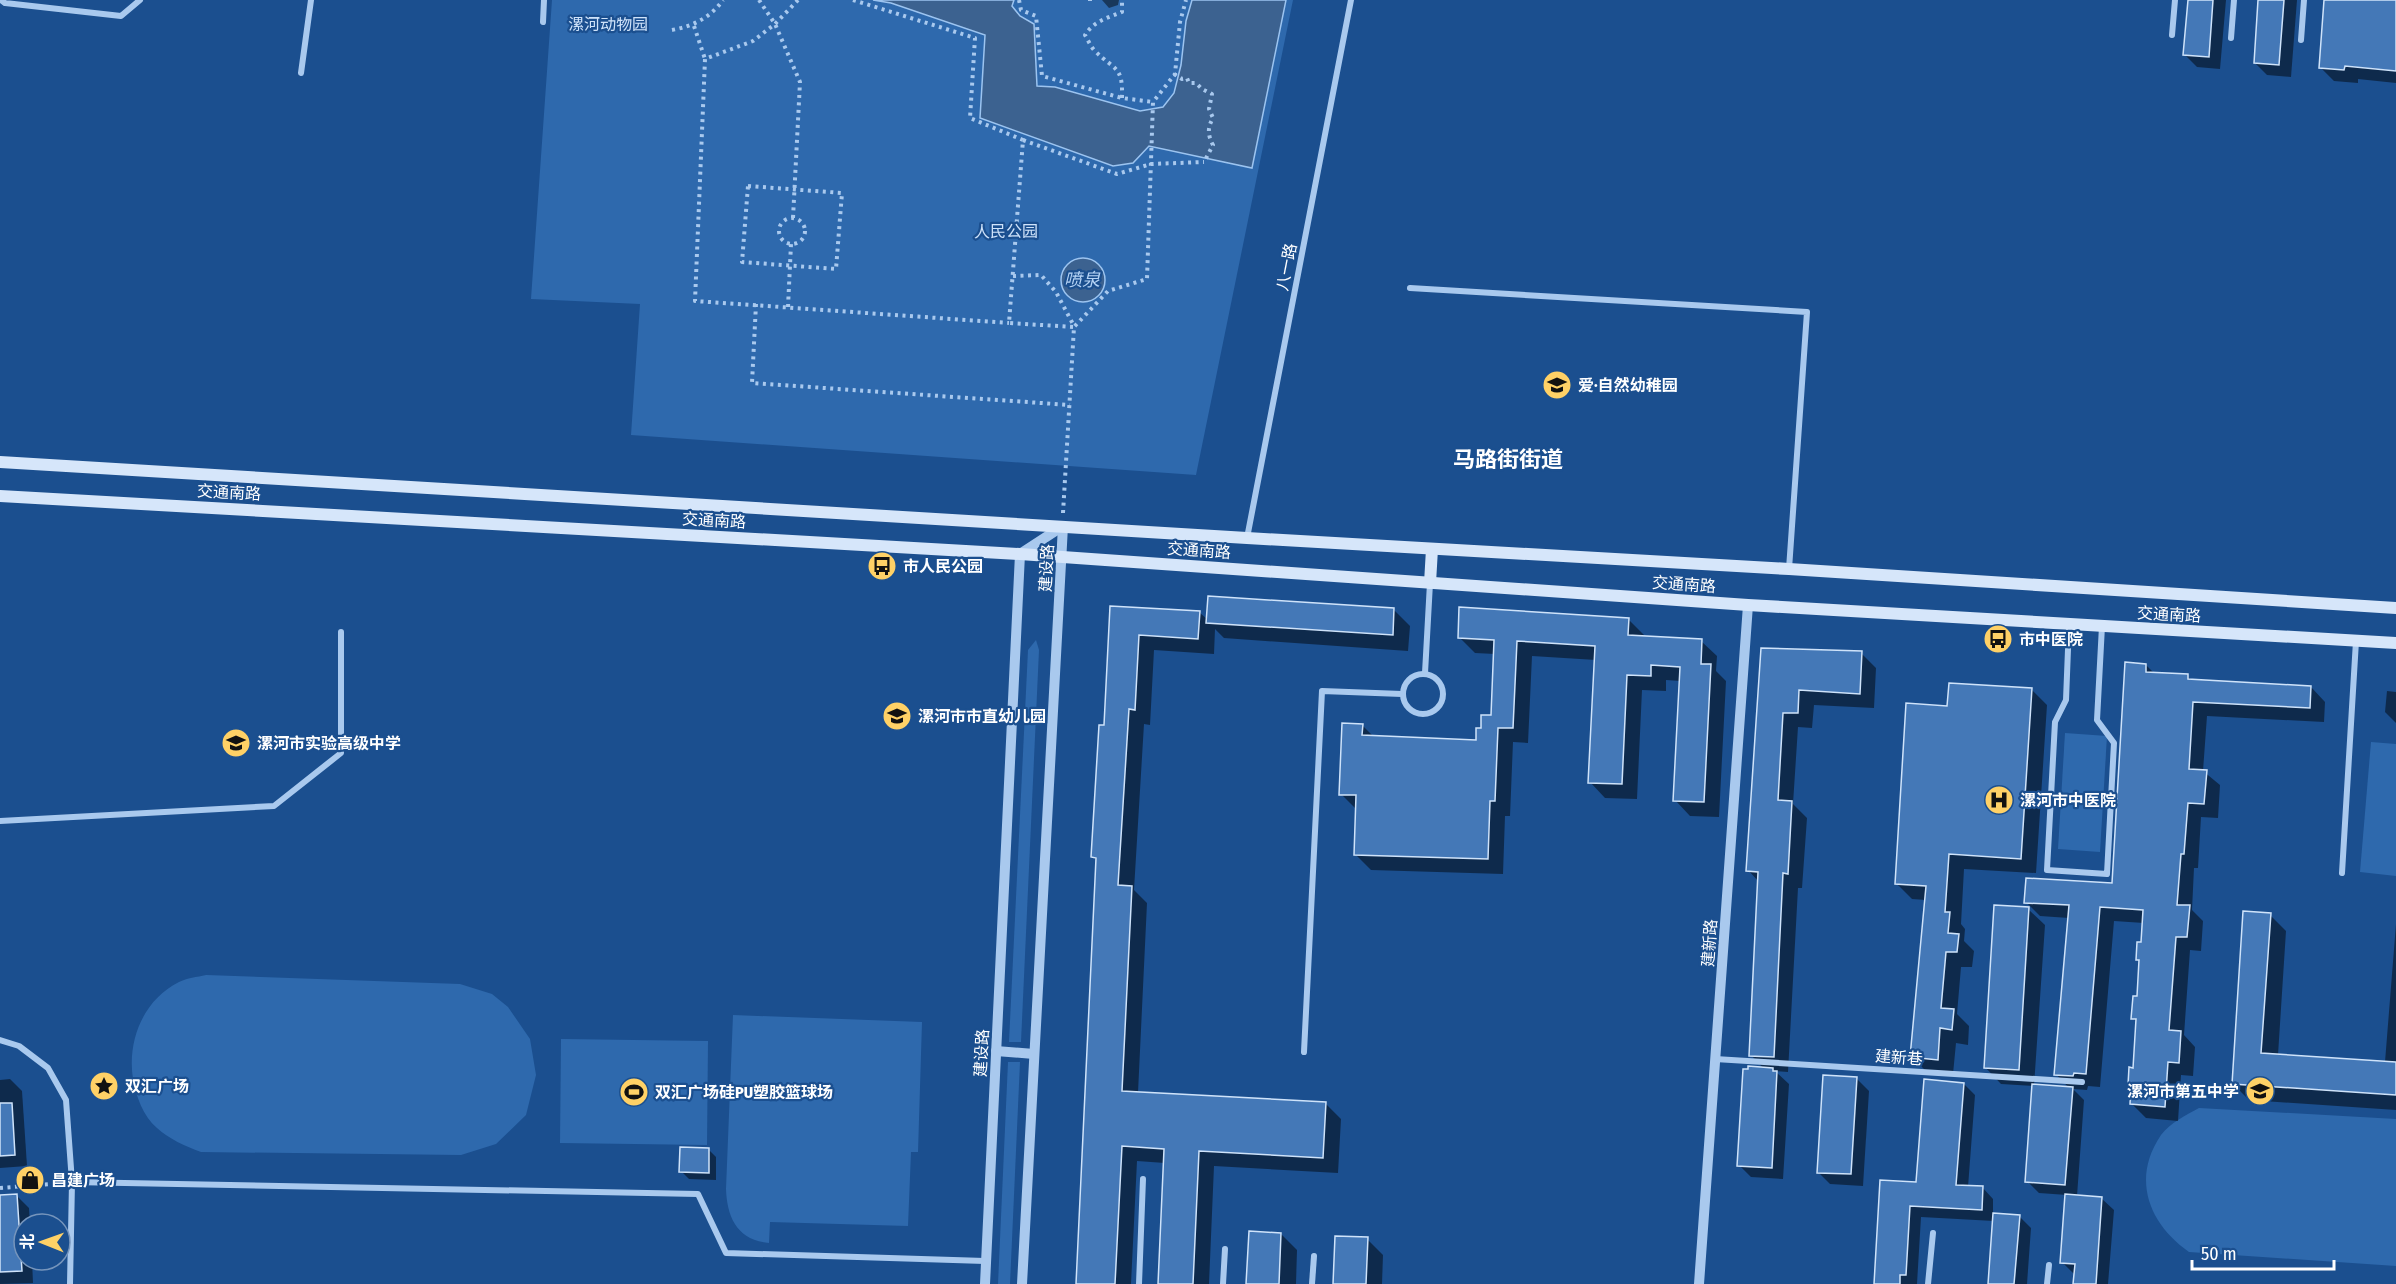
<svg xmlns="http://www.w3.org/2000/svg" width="2396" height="1284" font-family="'Fira Sans Condensed','Noto Sans SC',sans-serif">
  <rect width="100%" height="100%" fill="#1b4f8f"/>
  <g fill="#2e69ad">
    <polygon points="552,0 1293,0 1196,475 631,435 640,304 531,299"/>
    <polygon points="1036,640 1039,650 1021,1042 1009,1042 1028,650"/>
    <polygon points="2065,733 2107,736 2100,852 2058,849"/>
    <polygon points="2371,742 2396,744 2396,876 2360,872"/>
    <path d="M206,975L460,984L492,994L508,1007L530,1039L536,1075L526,1115L496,1144L461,1155L201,1152C185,1146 169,1139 157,1128C143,1116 136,1096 133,1079C127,1041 143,1000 179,982C187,978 197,977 206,975Z"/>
    <path d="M733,1015L922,1022L918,1152H911L908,1226L770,1222L769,1243C737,1240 727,1217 726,1189Z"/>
    <polygon points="561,1039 708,1041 707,1145 560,1143"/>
    <polygon points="1008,1062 1020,1062 1010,1284 998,1284"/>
    <path d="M2199,1108L2396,1119V1266L2189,1252C2149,1224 2131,1179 2161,1135C2170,1123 2186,1115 2199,1108Z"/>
  </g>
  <g fill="#3c6290" stroke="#9cc4f0" stroke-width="1.5">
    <polygon points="873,0 1014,0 1012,6 1020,16 1034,24 1037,86 1055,87 1140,111 1163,107 1174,93 1181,65 1186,21 1192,0 1286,0 1252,168 1149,146 1133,163 1113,166 980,118 985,35 891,3"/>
    <circle cx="1083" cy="280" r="22"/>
  </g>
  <g fill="#0007">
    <polygon points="1102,0 1119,0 1118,5 1109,8"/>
    <polygon points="2189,0 2226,0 2220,69 2197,67 2185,55"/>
    <polygon points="2260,0 2297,0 2291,77 2267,75 2255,63"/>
    <polygon points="2326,0 2396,0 2396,83 2358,79 2358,83 2334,81 2320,67"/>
    <polygon points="1112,607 1199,612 1208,620 1394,610 1410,626 1408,651 1224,638 1215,629 1214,654 1154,650 1150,725 1144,724 1134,890 1147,903 1138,1093 1326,1104 1341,1119 1338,1173 1214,1166 1209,1284 1159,1284 1165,1163 1137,1161 1131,1284 1076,1284 1097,861 1093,857 1105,727"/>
    <polygon points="1628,619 1644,635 1643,638 1701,641 1717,656 1716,671 1726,681 1719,817 1690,816 1675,800 1681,681 1666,680 1666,691 1642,690 1637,799 1605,798 1590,782 1596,660 1532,656 1528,743 1513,742 1510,816 1505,816 1503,874 1371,870 1355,854 1357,810 1341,794 1362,725 1374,737 1477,741 1482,730 1493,717 1495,654 1475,653 1459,637"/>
    <polygon points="1762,650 1861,653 1876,668 1874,708 1814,705 1812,728 1798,727 1793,804 1807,818 1802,888 1798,888 1788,1072 1775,1071 1789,1084 1783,1179 1751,1177 1739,1165 1764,1069 1751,1055 1759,882 1748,870"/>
    <polygon points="2146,665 2155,674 2187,676 2192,681 2311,687 2325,702 2324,722 2207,716 2203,771 2220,785 2218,818 2201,817 2198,868 2194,868 2192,910 2203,921 2201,951 2190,950 2184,1035 2195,1047 2193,1076 2181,1075 2178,1121 2146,1118 2132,1104 2133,1088 2129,1085 2134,1069 2137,1023 2133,1018 2138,997 2141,962 2138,959 2142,944 2144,923 2114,921 2100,1087 2088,1086 2087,1090 2073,1089 2084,1100 2077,1196 2101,1198 2114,1210 2108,1284 2075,1284 2074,1274 2062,1262 2067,1195 2039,1193 2027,1181 2034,1086 2001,1084 1985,1067 2028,909 2045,925 2034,1086 2069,1088 2056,1074 2069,918 2040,916 2026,902 2113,885"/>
    <polygon points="2032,690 2047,705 2036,873 1964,869 1961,924 1965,929 1964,941 1974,951 1972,967 1961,967 1957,1014 1969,1026 1968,1045 1956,1043 1953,1074 1927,1072 1912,1057 1926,900 1912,899 1896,883 1949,707"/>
    <polygon points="2387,691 2396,692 2396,723 2385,712"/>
    <polygon points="2270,915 2286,931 2278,1055 2385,1062 2396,924 2396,1110 2249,1100 2233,1084"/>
    <polygon points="10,1079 22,1091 27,1166 0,1168 0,1080"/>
    <polygon points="1857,1079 1869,1091 1863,1186 1830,1184 1818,1172"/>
    <polygon points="1964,1084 1975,1095 1968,1187 1982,1187 1993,1199 1993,1214 2019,1216 2031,1228 2027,1284 1990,1284 1994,1221 1921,1217 1917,1284 1875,1284 1917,1184"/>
    <polygon points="708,1149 716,1157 716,1180 689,1179 681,1171"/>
    <polygon points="17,1196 29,1208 30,1224 24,1224 24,1260 32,1260 33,1283 0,1284 0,1197"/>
    <polygon points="1281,1234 1297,1250 1296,1284 1248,1284"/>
    <polygon points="1367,1239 1383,1255 1382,1284 1334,1284"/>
  </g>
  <g fill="#4478b7" stroke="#cfe3fa" stroke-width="1.5">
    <polygon points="2188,0 2213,0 2209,57 2183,55"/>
    <polygon points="2258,0 2284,0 2279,65 2254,63"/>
    <polygon points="2324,0 2396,0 2396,71 2345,66 2344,70 2319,68"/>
    <polygon points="1208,596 1394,608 1393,635 1206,623"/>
    <polygon points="1110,606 1200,611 1198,639 1139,635 1135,710 1129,709 1118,885 1132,886 1122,1091 1326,1102 1323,1158 1199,1151 1193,1284 1158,1284 1164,1149 1122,1146 1115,1284 1076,1284 1096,858 1091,857 1099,725 1104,725"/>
    <polygon points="1459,607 1629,618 1628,635 1702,639 1701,664 1711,664 1704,802 1673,801 1680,667 1651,665 1651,676 1627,675 1622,784 1588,783 1595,646 1517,641 1513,728 1498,728 1495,801 1490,801 1488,859 1354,855 1356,795 1339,795 1342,723 1363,724 1362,735 1476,740 1476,728 1481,728 1481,715 1491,715 1494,640 1458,638"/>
    <polygon points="1761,648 1862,651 1860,694 1799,690 1798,713 1783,713 1778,800 1792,801 1788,874 1783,873 1774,1057 1749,1056 1758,872 1746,871"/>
    <polygon points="2125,662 2146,664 2146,672 2188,674 2188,679 2311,686 2310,708 2193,702 2189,769 2207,770 2204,804 2188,803 2184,854 2181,854 2177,905 2190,905 2187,937 2176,937 2169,1030 2181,1031 2179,1063 2168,1062 2165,1107 2130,1104 2131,1085 2128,1085 2129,1067 2133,1068 2136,1019 2131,1019 2133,996 2137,996 2139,960 2136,960 2137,942 2141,942 2143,910 2100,907 2086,1074 2074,1073 2073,1076 2054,1075 2069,905 2024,903 2026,878 2112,883"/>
    <polygon points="1949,683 2032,688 2021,859 1949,854 1945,912 1950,912 1948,933 1959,934 1957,952 1946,952 1941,1008 1954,1009 1952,1030 1940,1028 1938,1060 1910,1057 1926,886 1895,884 1906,703 1947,706"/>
    <polygon points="1994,905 2029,907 2019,1070 1984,1068"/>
    <polygon points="2243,911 2271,913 2261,1053 2396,1062 2396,1095 2232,1084"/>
    <polygon points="1748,1066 1773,1068 1773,1071 1777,1071 1772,1168 1737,1166 1743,1069 1748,1069"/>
    <polygon points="1823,1075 1857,1077 1851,1174 1817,1173"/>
    <polygon points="1924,1079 1964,1083 1956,1185 1983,1186 1982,1210 1910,1206 1906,1275 1900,1275 1900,1284 1874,1284 1880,1180 1916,1182"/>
    <polygon points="2032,1084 2073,1087 2065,1185 2025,1182"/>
    <polygon points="0,1103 12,1103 15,1155 0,1156"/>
    <polygon points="680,1147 709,1148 709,1173 679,1172"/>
    <polygon points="17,1194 22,1271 0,1272 0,1195"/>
    <polygon points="2065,1194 2102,1197 2096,1284 2073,1284 2075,1264 2060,1263"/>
    <polygon points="1993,1213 2020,1215 2014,1284 1988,1284"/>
    <polygon points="1249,1231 1281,1233 1279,1284 1246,1284"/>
    <polygon points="1335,1236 1368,1237 1366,1284 1333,1284"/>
  </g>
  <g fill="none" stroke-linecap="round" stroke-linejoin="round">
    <g stroke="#a9c9ee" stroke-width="4" stroke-dasharray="3 4.5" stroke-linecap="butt">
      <polyline points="759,0 775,24 800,82 793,218"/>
      <polyline points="798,0 775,24 753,41 705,59 695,301 1009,323"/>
      <polyline points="853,0 975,38 970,118 1023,140 1009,323 1074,327"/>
      <polyline points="1019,0 1021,10 1036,16 1042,76 1122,98 1153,102"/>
      <polyline points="1090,1 1090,0"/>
      <polyline points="694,26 705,59"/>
      <path d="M672,30C693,26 710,18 723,0"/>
      <path d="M1122,98C1123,65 1115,71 1095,51C1091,47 1088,40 1085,35C1094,21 1107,18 1122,12V0"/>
      <polyline points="1023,140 1117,174 1151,164 1204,162"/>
      <polygon points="748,186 842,193 836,269 742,262"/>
      <circle cx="792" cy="231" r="13"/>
      <polyline points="1013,276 1041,275 1056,292 1074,326"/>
      <polyline points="756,304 752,383 1070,405"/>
      <polyline points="788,307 791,244"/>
      <polyline points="1063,513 1074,327 1108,291 1147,279 1153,102 1175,74 1180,22 1186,0"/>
      <polyline points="0,1188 62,1183"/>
    </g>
    <g stroke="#a9c9ee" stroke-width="6">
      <polyline points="1,0 5,3 121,16 140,0"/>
      <polyline points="543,22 544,0"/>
      <polyline points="2172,35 2175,0"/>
      <polyline points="2231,38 2234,0"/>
      <polyline points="2301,40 2304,0"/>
      <polyline points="301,73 311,0"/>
      <polyline points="1410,288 1807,312 1789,569"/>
      <polyline points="1247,538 1351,0"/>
      <polyline points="2069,624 2066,700 2055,722 2047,870 2107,874 2114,743 2097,720 2102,626"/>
      <polyline points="1425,673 1430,583"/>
      <circle cx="1423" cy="694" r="20"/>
      <polyline points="0,821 274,806 341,753 341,632"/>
      <polyline points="2342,873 2356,641"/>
      <polyline points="0,1040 19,1046 48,1068 66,1100 72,1182 70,1284"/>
      <polyline points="1304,1052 1322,691 1402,694"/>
      <polyline points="1715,1059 2082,1082"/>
      <polyline points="72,1182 698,1194 726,1253 985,1261"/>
      <polyline points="1139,1284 1143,1179"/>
      <polyline points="1223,1284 1225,1249"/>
      <polyline points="1312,1284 1314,1256"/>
      <polyline points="1928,1284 1933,1233"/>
      <polyline points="2047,1284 2049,1265"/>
    </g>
    <g stroke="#a9c9ee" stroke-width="10">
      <polyline points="996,1051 1034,1054"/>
      <polyline points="985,1284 1020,554 1063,526"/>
      <polyline points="1022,1284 1063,526"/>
      <polyline points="1699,1284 1748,605"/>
    </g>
    <g stroke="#d6e6fa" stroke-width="12">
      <polyline points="0,462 1247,538 1789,569 2396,608"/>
      <polyline points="0,496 1020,554 1748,605 2396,643"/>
      <polyline points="1430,583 1432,549"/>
    </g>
    <path stroke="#a9c9ee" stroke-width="4" stroke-dasharray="3 4.5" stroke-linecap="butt" d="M1174,74L1182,79L1187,78L1189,83H1196L1202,89L1212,94L1209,109L1213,118C1207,128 1208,136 1213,145L1204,162"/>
  </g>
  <defs>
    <g id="school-disc" transform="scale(1.5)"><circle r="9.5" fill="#ffd166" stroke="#1b4f8f"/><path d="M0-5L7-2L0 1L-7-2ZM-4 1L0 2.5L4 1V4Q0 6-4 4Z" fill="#111"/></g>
    <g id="bus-disc" transform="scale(1.5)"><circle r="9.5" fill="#ffd166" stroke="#1b4f8f"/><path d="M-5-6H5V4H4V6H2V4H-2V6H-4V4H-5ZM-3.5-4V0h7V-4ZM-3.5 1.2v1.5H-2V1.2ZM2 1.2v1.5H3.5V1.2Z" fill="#111"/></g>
    <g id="hospital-disc" transform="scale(1.5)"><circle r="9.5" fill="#ffd166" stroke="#1b4f8f"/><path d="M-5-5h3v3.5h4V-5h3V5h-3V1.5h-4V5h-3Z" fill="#111"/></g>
    <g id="sight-disc" transform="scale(1.5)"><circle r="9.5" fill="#ffd166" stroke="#1b4f8f"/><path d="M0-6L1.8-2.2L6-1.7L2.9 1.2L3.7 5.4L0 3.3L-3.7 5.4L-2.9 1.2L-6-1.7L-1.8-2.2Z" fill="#111"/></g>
    <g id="stadium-disc" transform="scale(1.5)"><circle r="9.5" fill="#ffd166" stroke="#1b4f8f"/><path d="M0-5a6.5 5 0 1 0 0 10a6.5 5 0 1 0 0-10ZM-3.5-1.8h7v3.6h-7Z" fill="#111"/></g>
    <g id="shop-disc" transform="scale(1.5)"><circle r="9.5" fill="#ffd166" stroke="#1b4f8f"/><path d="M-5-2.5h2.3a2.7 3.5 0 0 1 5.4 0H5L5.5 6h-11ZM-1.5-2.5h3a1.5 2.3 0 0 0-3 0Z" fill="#111"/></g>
  </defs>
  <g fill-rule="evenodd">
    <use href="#school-disc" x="1557" y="385"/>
    <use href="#bus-disc" x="882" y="566"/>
    <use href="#bus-disc" x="1998" y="639"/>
    <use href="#school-disc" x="897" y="716"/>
    <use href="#school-disc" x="236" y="743"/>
    <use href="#hospital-disc" x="1999" y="800"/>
    <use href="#sight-disc" x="104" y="1086"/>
    <use href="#school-disc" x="2260" y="1091"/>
    <use href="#stadium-disc" x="634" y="1092"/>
    <use href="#shop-disc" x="30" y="1180"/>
  </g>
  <g text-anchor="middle" stroke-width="4.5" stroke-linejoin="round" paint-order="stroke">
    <g font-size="16" fill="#cfe3fa" stroke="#1b4f8f">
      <text x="608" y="30">漯河动物园</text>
      <text x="1006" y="237">人民公园</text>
    </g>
    <g font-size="16" fill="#fff" stroke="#1b4f8f">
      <text transform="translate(1286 267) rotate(-79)" y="6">八一路</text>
      <text transform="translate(229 492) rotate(3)" y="6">交通南路</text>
      <text transform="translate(714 520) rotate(3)" y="6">交通南路</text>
      <text transform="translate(1199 550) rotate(4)" y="6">交通南路</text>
      <text transform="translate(1046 568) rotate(-87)" y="6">建设路</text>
      <text transform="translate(1684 584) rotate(4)" y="6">交通南路</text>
      <text transform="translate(2169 614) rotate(3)" y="6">交通南路</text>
      <text transform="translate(1709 943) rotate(-86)" y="6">建新路</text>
      <text transform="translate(981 1053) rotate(-87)" y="6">建设路</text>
      <text transform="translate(1899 1057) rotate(4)" y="6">建新巷</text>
    </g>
    <g font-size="16" font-weight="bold" fill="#fff" stroke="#1b4f8f" text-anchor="start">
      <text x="1578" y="391">爱·自然幼稚园</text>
      <text x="903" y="572">市人民公园</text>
      <text x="2019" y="645">市中医院</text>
      <text x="918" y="722">漯河市市直幼儿园</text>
      <text x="257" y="749">漯河市实验高级中学</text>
      <text x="2020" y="806">漯河市中医院</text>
      <text x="125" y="1092">双汇广场</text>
      <text x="2239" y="1097" text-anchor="end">漯河市第五中学</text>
      <text x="655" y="1098">双汇广场硅PU塑胶篮球场</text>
      <text x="51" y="1186">昌建广场</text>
    </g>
    <g font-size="18" font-style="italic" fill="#b5d3f5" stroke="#1b4f8f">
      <text x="1082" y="286">喷泉</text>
    </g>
    <g font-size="22" font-weight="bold" fill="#fff" stroke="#1b4f8f">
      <text x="1508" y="467">马路街街道</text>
    </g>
  </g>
  <g transform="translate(42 1242) rotate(271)"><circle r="28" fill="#1b4f8f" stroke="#7695bc" stroke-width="1.5"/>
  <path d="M0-4.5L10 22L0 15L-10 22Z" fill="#ffd166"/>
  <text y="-9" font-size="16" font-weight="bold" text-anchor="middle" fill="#ffffff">北</text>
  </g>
  <path d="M2192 1260v9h142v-9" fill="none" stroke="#ffffff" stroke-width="3"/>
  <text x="2201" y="1260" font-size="18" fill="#ffffff" stroke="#1b4f8f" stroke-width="4.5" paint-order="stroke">50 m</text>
</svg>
